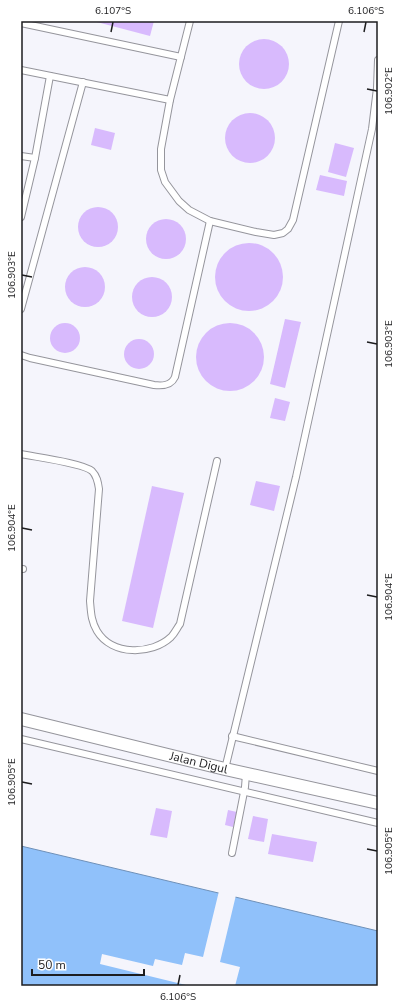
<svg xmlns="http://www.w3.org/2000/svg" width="399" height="1007" font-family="'Nunito Sans',sans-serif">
  <rect width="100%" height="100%" fill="#f5f5fc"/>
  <polygon fill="#90c1fa" stroke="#6e90b8" points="21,846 378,931 378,986 21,986"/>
  <polygon fill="#f5f5fc" points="219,891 236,895 220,962 240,967 235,986 190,986 100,964 102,954 153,966 155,959 182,965 185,953 203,957"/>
  <g fill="#d8bafd">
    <polygon points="93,21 154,21 150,36"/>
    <circle cx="264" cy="64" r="25"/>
    <circle cx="250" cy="138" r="25"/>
    <polygon points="95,128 115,133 111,150 91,145"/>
    <polygon points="335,143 354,148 346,177 328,172"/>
    <polygon points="320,175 347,181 344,196 316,190"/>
    <circle cx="98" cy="227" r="20"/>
    <circle cx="166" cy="239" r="20"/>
    <circle cx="249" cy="277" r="34"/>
    <circle cx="85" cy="287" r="20"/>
    <circle cx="152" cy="297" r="20"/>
    <polygon points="285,319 301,322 285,388 270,384"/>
    <circle cx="65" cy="338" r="15"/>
    <circle cx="230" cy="357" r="34"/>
    <circle cx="139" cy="354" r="15"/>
    <polygon points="275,398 290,402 285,421 270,418"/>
    <polygon points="256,481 280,486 274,511 250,505"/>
    <polygon points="152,486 184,493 153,628 122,621"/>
    <polygon points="156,808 172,811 167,838 150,835"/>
    <polygon points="228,810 237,812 233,827 225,825"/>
    <polygon points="253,816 268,819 264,842 248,839"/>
    <polygon points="272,834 317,842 313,862 268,854"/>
  </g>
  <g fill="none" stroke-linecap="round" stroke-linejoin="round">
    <g stroke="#95959c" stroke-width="8">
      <g id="lane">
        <polyline points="190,21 170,100 161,149 161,170 165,182 179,201 189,210 210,221 256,232 274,235 283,233 288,229 293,220 339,21"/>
        <polyline points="21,23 181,57"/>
        <polyline points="21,70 170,100"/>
        <polyline points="21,156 35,158"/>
        <polyline points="21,217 35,158 50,76"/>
        <polyline points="21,309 83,82"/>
        <path d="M21,355L30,358L154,385C162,386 171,386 175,377L210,221"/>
        <path d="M21,454C35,457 83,463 92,471C97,476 98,482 99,489L90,601C91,612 91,621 97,631C112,656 152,655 171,637C175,633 177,628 180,624L217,461"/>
        <polyline points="21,569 23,569"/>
        <polyline points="232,736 378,771"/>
        <polyline points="21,739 378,823"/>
        <polyline points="225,769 296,477 372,129 377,88 378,60"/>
        <polyline points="232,853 245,787 246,774"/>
      </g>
    </g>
    <g stroke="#95959c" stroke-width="14">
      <g id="street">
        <path id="s1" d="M21,719L225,769L378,803"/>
      </g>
    </g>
    <use href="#lane" stroke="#fff" stroke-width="6"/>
    <use href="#street" stroke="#fff" stroke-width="12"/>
  </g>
  <path fill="none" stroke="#1d1d1f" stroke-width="1.5" d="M111,32L113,22M364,32L366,22M367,89L377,91M22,275L32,277M367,342L377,344M22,528L32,530M367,595L377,597M22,782L32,784M367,849L377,851M178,985L180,975"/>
  <g text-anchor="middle" stroke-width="3.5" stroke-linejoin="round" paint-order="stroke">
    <g font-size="12" fill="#1d1d1f" stroke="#fff">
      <text dy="4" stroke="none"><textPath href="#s1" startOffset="183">Jalan Digul</textPath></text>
    </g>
  </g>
  <rect width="399" height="1007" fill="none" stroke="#ffffff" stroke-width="44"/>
  <path d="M32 969v6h112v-6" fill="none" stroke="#1d1d1f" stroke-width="2"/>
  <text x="38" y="969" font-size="12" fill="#1d1d1f" stroke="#ffffff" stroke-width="3" paint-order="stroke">50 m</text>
  <rect x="22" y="22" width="355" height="963" fill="none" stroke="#1d1d1f" stroke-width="1.5"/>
  <g font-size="10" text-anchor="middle" fill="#1d1d1f">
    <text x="113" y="14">6.107°S</text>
    <text x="366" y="14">6.106°S</text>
    <text transform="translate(388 91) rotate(-90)" y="4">106.902°E</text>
    <text transform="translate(11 275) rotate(-90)" y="4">106.903°E</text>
    <text transform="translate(388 344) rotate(-90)" y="4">106.903°E</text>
    <text transform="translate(11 528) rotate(-90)" y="4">106.904°E</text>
    <text transform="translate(388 597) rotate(-90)" y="4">106.904°E</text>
    <text transform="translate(11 782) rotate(-90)" y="4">106.905°E</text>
    <text transform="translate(388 851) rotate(-90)" y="4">106.905°E</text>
    <text x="178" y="1000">6.106°S</text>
  </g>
</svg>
